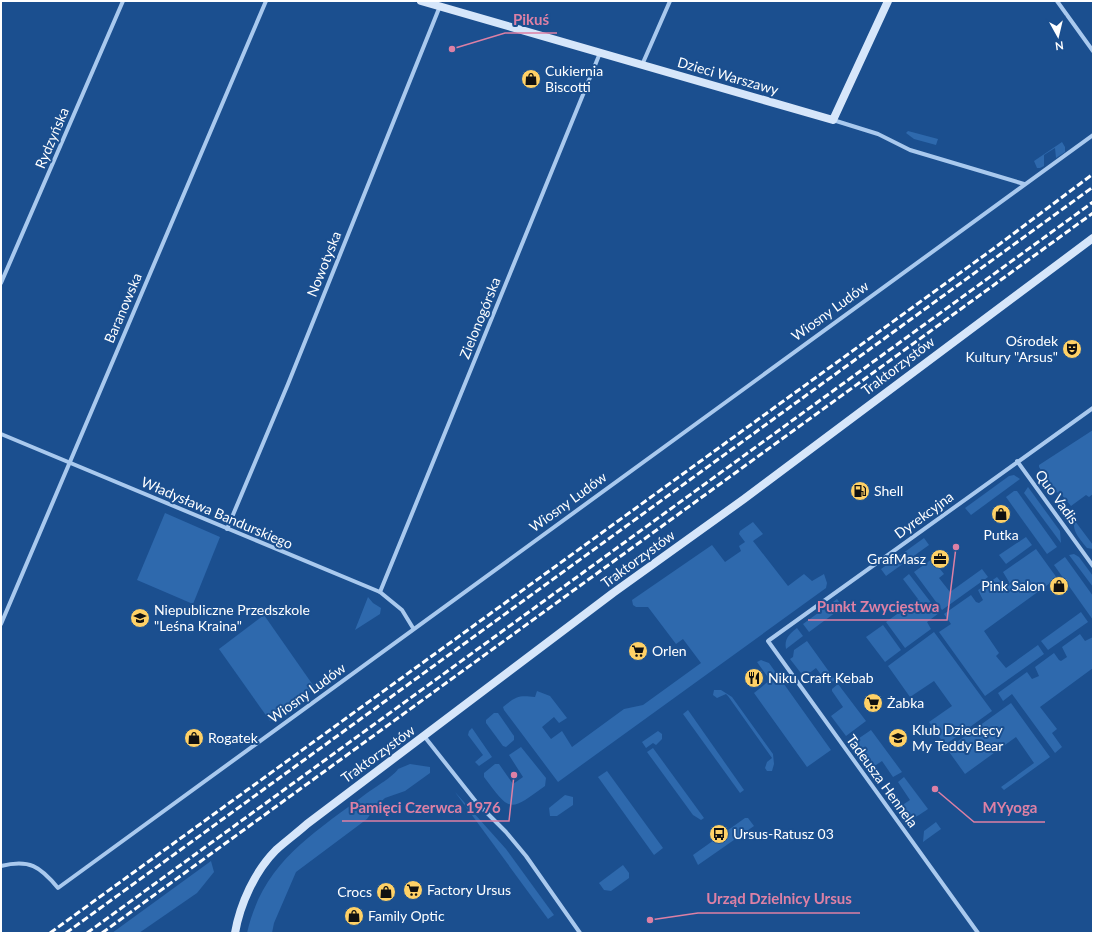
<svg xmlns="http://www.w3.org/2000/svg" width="1094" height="934" font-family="Lato,sans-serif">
  <rect width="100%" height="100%" fill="#1b4f8f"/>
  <g fill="#2e69ad">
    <polygon points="908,131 938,139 936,145 914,139 906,133"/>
    <polygon points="1062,142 1065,147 1065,152 1056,158 1055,148 1044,155 1044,166 1040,168 1037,168 1034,161"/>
    <polygon points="1093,430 1093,494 1089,497 1086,495 1071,506 1061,494 1051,490 1043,478 1045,476 1039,467 1039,465"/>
    <polygon points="1014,475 1020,479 971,515 965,508 1009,476"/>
    <polygon points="1028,487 1060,531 1061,543 1024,493"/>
    <polygon points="1014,491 1017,491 1057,547 1047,554 1006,497"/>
    <polygon points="165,513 220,537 193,604 137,580"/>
    <path d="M1075,521L1093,545V549L1087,548C1081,540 1071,531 1075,521Z"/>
    <path d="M753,522L763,534L753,541L788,586L804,574L812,581L824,574L827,583L826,588L558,782L504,710L503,707C516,696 519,695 535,697L537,691L550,696L567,718L559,723L554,717L542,727L551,739L562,731L572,747L624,709L643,705L701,663L683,639L676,644L648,607H636L633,605L632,600L712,545L725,562L741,551L739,546L745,542L739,534L740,531Z"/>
    <polygon points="1026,537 1032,545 1006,564 999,555"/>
    <polygon points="924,538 929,545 886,576 881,569"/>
    <polygon points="1036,549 1057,578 984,631 999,653 996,656 1006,668 1038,645 1044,654 985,696 939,632 951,624 944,614 971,595 976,602 979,603 983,600 978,590 997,577 1002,583 1004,584 1009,582 1003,572"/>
    <polygon points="1074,554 1079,557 1093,576 1093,587 1069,555"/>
    <polygon points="1065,557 1093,596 1093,620 1054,565"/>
    <polygon points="932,559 944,574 939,578 950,592 982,569 988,577 942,610 914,572"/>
    <polygon points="909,574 939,613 927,622 931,629 905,648 886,622 918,599 903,579"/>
    <polygon points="368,597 373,603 381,608 380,614 355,630"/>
    <polygon points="837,599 843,607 809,632 803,624"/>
    <polygon points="1081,612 1088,622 1048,650 1041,641"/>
    <polygon points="264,615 315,688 270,721 219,649"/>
    <polygon points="883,625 901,650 885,662 866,637"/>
    <path d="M797,628L803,636L786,649C784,639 789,634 797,628Z"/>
    <polygon points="934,632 992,711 945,745 929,722 952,706 934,681 910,697 888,666"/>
    <polygon points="1080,634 1085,641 1093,637 1093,668 1040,707 1057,729 1052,733 1062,747 1055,753 1012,694 1003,701 998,693 1027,672 1032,679 1039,676 1035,667 1054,653 1059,660 1061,661 1067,657 1062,647"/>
    <polygon points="807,641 835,680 829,685 816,668 804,677 790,659 793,657 794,650"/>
    <polygon points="761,660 769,663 831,750 807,767 754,693 770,680 757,662"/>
    <polygon points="838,684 866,721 846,736 831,716 843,707 832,691 832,689"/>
    <polygon points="714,690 721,690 732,697 773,754 774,764 772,771 767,771 765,768 767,762 772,758 728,696 726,694 717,698 713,695"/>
    <polygon points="1011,703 1050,757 1004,790 1001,787 1034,763 1016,737 965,774 947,749"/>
    <polygon points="688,710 744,790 740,793 683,714"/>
    <polygon points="494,713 498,713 514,736 514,740 506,747 503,746 486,723 486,720"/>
    <polygon points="472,728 492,757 479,766 475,762 483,755 468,735 469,731"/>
    <polygon points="871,730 902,772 893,777 882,761 870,769 852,743"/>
    <polygon points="658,731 662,734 662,739 656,745 653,743 646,748 642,742"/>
    <path d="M521,747L546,778L545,786C509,812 511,813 484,777V773L495,764H499L513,784L523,777L509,755Z"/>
    <polygon points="653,748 704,818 701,820 693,815 647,752"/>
    <path d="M410,764L430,767V773L405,791L385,798L376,806L367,819L296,872L274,923L272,933H247C263,862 313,834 367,793C374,788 395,775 398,769Z"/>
    <polygon points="607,771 663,848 654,855 598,777"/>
    <path d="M904,777L928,809C920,814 915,820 905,818L898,808L910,800L898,782Z"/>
    <polygon points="455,792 506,849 554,915 548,919"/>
    <polygon points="565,795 573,797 573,805 557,816 550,816 549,808"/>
    <polygon points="745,818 748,818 754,826 698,865 693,855"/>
    <polygon points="936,822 941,829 923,842 924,831"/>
    <polygon points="211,861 214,872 197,893 139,933 112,933"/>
    <polygon points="623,865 629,873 629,878 611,891 604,890 599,883"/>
  </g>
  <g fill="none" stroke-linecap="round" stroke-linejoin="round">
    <g stroke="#a9c9ee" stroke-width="4">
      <polyline points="1057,1 1093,51"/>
      <polyline points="642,65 670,1"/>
      <polyline points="833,120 878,134 910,150 1024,184"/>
      <polyline points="1,283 123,1"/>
      <polyline points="1,434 380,592 402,610 413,628"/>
      <polyline points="1017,461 1093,566"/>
      <polyline points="227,529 288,384 440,6"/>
      <polyline points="380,592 600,53"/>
      <polyline points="1,624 266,1"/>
      <polyline points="424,736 477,803 506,832 526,856 580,933"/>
      <path d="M1,866C29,859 40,866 58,888L1093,135"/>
      <polyline points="978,933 768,641 1093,408"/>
    </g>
    <g stroke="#d6e6fa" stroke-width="8">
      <polyline points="421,1 833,120 888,1"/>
      <path d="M235,933C240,904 255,871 276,850C286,841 297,833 307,824L613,593L744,499L1093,238"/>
    </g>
    <g stroke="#fff" stroke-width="3" stroke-dasharray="7 3" stroke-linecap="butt">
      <polyline points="50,933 993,249 1093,174"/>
      <polyline points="66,933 1093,187"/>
      <polyline points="87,933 1093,202"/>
      <polyline points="102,933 1093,213"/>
    </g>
  </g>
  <defs>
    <g id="shop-disc" transform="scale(1)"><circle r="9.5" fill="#ffd166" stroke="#1b4f8f"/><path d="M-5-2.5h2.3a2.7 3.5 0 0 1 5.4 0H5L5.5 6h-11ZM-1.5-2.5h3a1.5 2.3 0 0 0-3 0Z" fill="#111"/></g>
    <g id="theatre-disc" transform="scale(1)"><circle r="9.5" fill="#ffd166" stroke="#1b4f8f"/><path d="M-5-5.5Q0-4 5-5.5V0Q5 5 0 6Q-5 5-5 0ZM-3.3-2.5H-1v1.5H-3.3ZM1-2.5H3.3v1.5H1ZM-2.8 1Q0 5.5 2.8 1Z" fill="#111"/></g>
    <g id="fuel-disc" transform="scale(1)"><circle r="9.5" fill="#ffd166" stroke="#1b4f8f"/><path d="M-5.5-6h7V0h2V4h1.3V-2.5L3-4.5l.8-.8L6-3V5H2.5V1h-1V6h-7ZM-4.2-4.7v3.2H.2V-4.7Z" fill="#111"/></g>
    <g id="office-disc" transform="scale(1)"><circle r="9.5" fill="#ffd166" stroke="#1b4f8f"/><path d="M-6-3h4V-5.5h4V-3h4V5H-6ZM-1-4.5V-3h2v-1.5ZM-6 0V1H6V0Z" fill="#111"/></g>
    <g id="school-disc" transform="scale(1)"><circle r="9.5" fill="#ffd166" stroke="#1b4f8f"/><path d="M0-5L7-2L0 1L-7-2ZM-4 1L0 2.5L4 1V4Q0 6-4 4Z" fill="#111"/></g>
    <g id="supermarket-disc" transform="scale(1)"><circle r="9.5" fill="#ffd166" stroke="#1b4f8f"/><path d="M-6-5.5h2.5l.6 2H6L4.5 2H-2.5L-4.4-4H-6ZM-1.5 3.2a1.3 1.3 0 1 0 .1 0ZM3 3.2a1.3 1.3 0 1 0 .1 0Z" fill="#111"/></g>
    <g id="restaurant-disc" transform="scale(1)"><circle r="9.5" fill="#ffd166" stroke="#1b4f8f"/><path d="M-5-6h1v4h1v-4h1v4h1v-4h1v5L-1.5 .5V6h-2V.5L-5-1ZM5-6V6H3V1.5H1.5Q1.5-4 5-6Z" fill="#111"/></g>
    <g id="bus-disc" transform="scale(1)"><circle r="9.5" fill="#ffd166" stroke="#1b4f8f"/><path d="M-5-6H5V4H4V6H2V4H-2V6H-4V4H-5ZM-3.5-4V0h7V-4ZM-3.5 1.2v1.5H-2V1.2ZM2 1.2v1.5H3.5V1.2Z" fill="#111"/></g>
  </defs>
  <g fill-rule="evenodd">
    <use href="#shop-disc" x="531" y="79"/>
    <use href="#theatre-disc" x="1072" y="349"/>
    <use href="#fuel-disc" x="860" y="491"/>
    <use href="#shop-disc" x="1001" y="514"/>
    <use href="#office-disc" x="940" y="559"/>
    <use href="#shop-disc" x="1059" y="586"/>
    <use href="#school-disc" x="140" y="618"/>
    <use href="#supermarket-disc" x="638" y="651"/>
    <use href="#restaurant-disc" x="754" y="678"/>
    <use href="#supermarket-disc" x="873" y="703"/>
    <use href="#shop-disc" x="194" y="738"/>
    <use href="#school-disc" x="898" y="738"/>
    <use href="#bus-disc" x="719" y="834"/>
    <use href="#supermarket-disc" x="413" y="890"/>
    <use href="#shop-disc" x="386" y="892"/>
    <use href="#shop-disc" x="354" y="916"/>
  </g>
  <g text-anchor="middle" stroke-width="4" stroke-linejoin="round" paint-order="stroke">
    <g font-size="14" fill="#fff" stroke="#1b4f8f" text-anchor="start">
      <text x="545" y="76">Cukiernia<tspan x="545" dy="16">Biscotti</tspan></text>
      <text x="1058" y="346" text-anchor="end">Ośrodek<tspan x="1058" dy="16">Kultury "Arsus"</tspan></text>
      <text x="874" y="496">Shell</text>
      <text x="1001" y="540" text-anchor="middle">Putka</text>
      <text x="926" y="564" text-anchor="end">GrafMasz</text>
      <text x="1045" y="591" text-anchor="end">Pink Salon</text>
      <text x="154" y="615">Niepubliczne Przedszkole<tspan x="154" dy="16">"Leśna Kraina"</tspan></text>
      <text x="652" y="656">Orlen</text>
      <text x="768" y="683">Niku Craft Kebab</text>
      <text x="887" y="708">Żabka</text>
      <text x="912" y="735">Klub Dziecięcy<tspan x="912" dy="16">My Teddy Bear</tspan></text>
      <text x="208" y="743">Rogatek</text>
      <text x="733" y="839">Ursus-Ratusz 03</text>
      <text x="427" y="895">Factory Ursus</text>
      <text x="372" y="897" text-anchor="end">Crocs</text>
      <text x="368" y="921">Family Optic</text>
    </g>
    <g font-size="14" fill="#fff" stroke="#1b4f8f">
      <text transform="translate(728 76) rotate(16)" y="5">Dzieci Warszawy</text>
      <text transform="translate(52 138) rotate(-67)" y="5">Rydzyńska</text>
      <text transform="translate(324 264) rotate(-68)" y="5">Nowotyska</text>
      <text transform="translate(123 308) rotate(-67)" y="5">Baranowska</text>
      <text transform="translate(830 311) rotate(-36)" y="5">Wiosny Ludów</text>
      <text transform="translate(480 318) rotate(-68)" y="5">Zielonogórska</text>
      <text transform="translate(898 366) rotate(-37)" y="5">Traktorzystów</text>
      <text transform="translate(1057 497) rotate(54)" y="5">Quo Vadis</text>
      <text transform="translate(568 502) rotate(-36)" y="5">Wiosny Ludów</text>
      <text transform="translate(217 513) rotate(23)" y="5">Władysława Bandurskiego</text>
      <text transform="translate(924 515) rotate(-36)" y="5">Dyrekcyjna</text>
      <text transform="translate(638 559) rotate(-36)" y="5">Traktorzystów</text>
      <text transform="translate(307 693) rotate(-36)" y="5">Wiosny Ludów</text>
      <text transform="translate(378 754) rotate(-36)" y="5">Traktorzystów</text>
      <text transform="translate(882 781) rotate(54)" y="5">Tadeusza Hennela</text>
    </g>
  </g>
  <path fill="none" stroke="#dd80a5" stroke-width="1.5" d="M452 49L505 33H557M956 547L947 620H808M514 775L509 821H342M935 789L974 822H1045M650 920L698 913H860"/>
  <g fill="#dd80a5" stroke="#1b4f8f" stroke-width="1.5">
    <circle cx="452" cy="49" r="4"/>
    <circle cx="956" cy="547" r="4"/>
    <circle cx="514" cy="775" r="4"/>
    <circle cx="935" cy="789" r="4"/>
    <circle cx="650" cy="920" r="4"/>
  </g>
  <g font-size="15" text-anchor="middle" font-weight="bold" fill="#dd80a5" stroke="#1b4f8f" stroke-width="4" stroke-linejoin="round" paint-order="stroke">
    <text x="531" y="25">Pikuś</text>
    <text x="878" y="612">Punkt Zwycięstwa</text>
    <text x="425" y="813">Pamięci Czerwca 1976</text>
    <text x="1010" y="813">MYyoga</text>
    <text x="779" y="904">Urząd Dzielnicy Ursus</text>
  </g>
  <rect width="1094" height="934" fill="none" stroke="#ffffff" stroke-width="4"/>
  <g transform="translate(1058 36) rotate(172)" stroke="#1b4f8f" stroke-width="3" paint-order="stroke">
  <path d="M0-3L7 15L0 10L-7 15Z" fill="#ffffff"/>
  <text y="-6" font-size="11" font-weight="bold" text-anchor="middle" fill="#ffffff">N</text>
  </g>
</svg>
